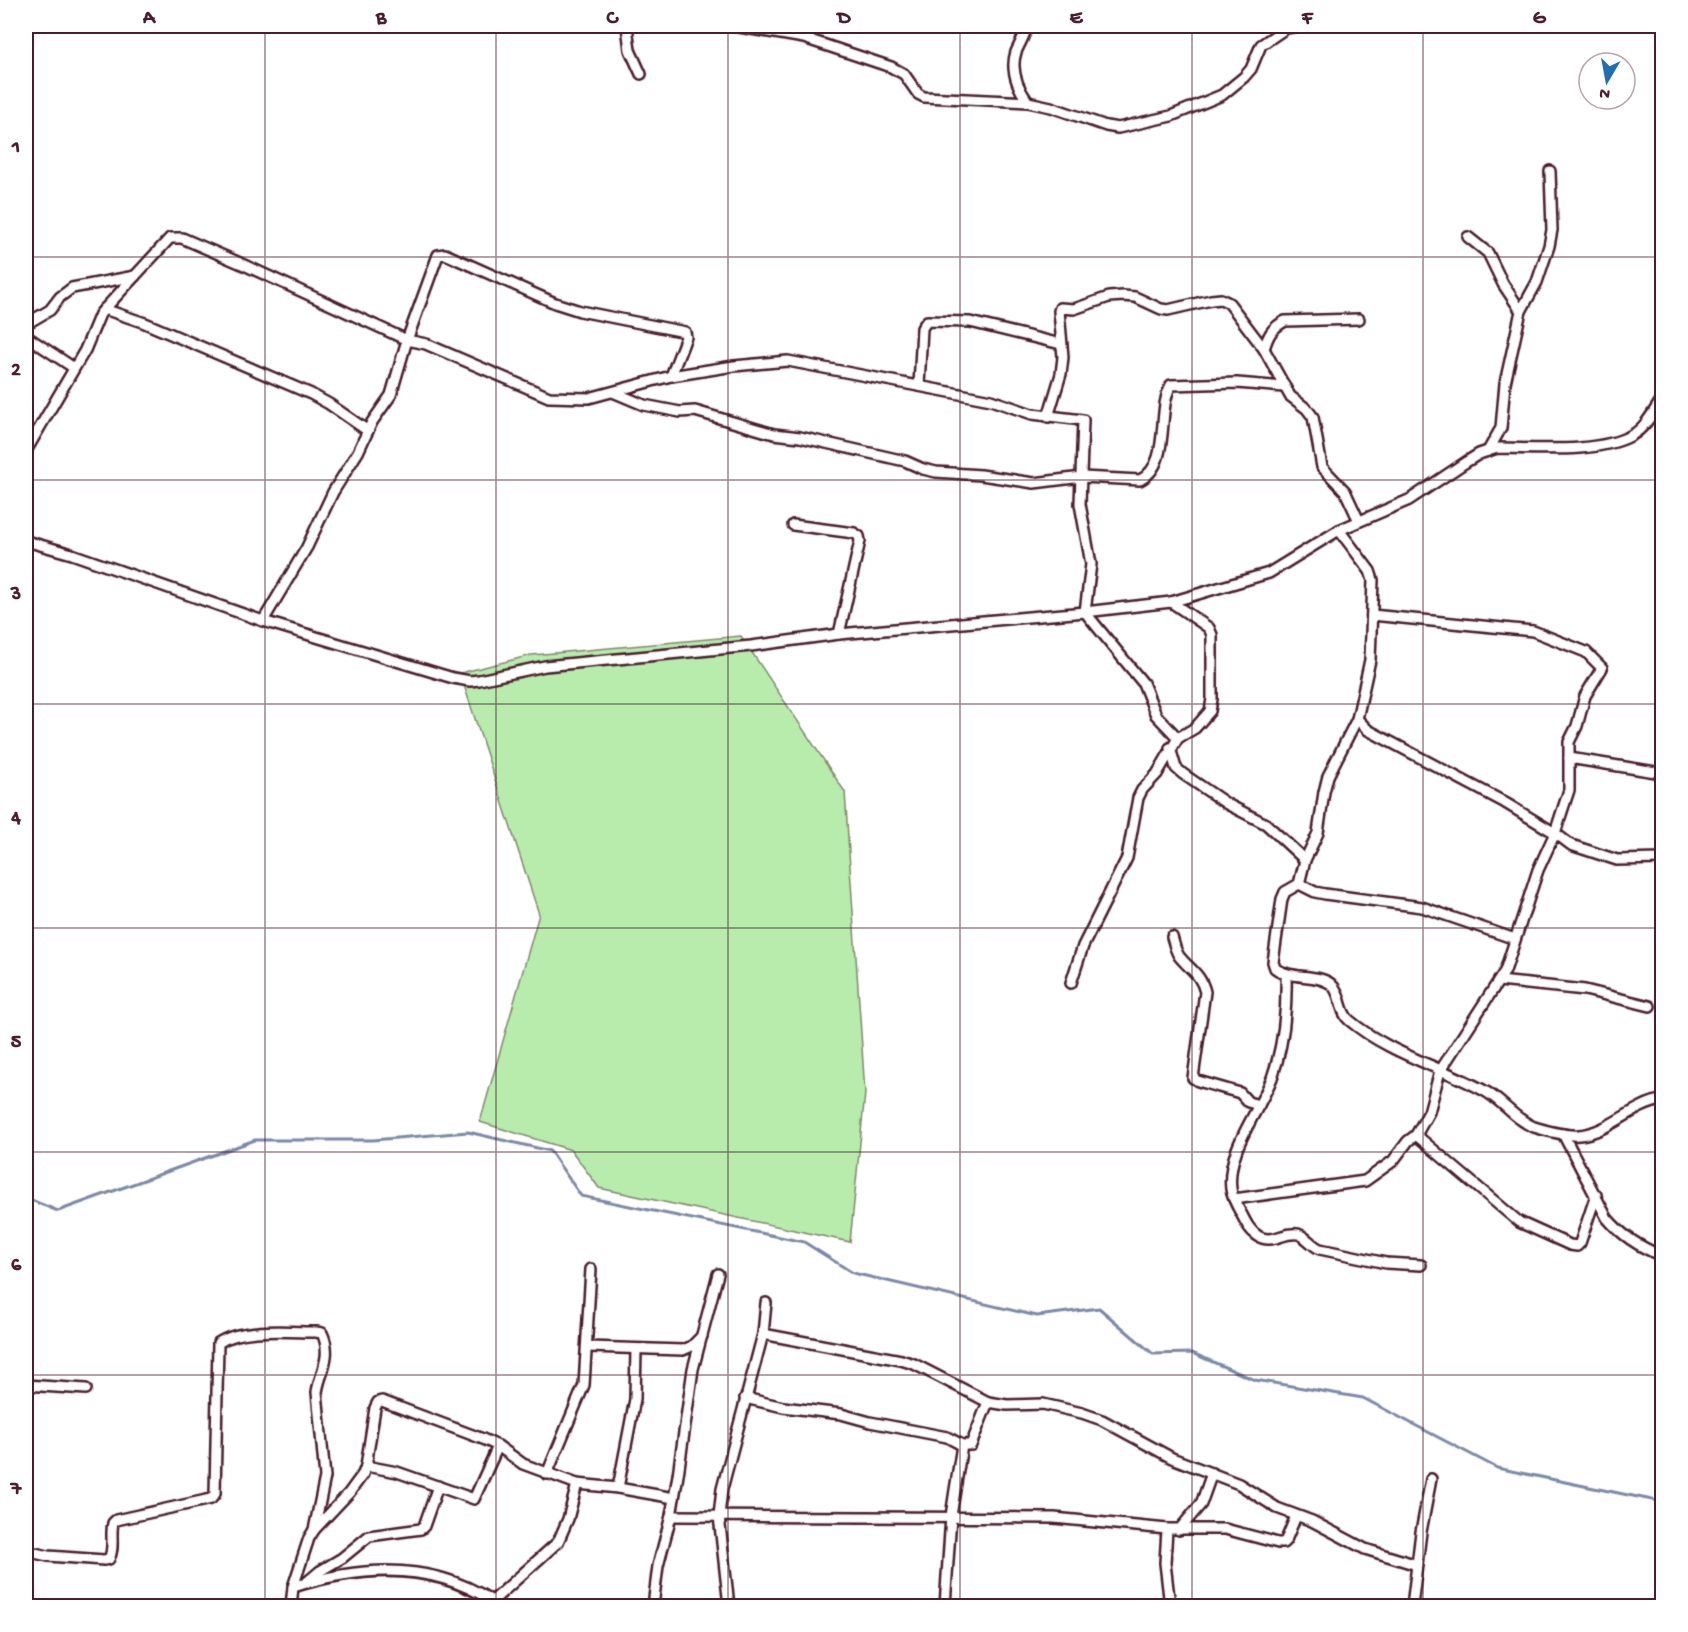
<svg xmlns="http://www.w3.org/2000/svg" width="1688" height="1632" font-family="'Gochi Hand',sans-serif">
  <rect width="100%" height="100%" fill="#fff"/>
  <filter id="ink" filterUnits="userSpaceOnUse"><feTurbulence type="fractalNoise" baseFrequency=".0167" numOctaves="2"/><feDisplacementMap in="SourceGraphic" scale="12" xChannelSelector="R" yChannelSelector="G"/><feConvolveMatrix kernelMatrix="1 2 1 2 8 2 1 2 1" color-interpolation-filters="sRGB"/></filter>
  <g filter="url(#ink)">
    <polygon fill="#b7ecad" stroke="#80866c" stroke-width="1.5" points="741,636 845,792 865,1093 850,1242 599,1188 571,1150 480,1122 539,914 460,673 532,655"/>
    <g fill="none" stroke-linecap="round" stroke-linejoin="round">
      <polyline stroke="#7b89a7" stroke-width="3" points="26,1198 58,1211 255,1140 373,1140 468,1132 550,1151 581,1196 804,1242 853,1273 1037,1316 1099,1308 1153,1354 1192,1353 1255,1380 1363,1398 1497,1468 1662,1502"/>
      <g stroke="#4a1f2b" stroke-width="14">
        <g id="minor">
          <polyline points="627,26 630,50 641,74"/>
          <polyline points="733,26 804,38 891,67 904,74 918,94 924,97 1028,102 1051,107 1106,126 1118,128 1171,116 1222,95 1244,77 1251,69 1261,45 1286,28 1300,26"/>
          <path d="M1027,26C1025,35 1020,43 1016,52C1010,70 1018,88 1028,102"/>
          <polyline points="1468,237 1488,253 1503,284 1521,311"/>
          <polyline points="104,309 145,323 311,394 329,404 368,431"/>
          <polyline points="26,324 50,310 60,297 72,288 135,276"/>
          <polyline points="26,336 74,368"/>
          <path d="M1264,349C1268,335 1272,328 1285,321L1359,319"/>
          <polyline points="919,386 922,328 927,321 970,322 1061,344"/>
          <path d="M613,392L644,405L680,412L695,411L774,434L800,437L905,461L923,469L936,472L981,475L1034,483L1082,477L1140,480C1172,464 1156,412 1171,385L1237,383L1284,387"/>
          <polyline points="1048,417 1061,374 1063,357 1059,311 1060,308 1074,309 1109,297 1123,296 1135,297 1161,309 1168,310 1211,300 1221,299 1229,303 1264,349 1290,396 1307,409 1313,417 1322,467 1345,491 1359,521"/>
          <polyline points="26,451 85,350 100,314 170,238 182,238 242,264 407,340 426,344 549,397 589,398 671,376 734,366 788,361 991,400 1032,414 1083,420 1080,504 1091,564 1085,612 1143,683 1156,715 1178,738"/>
          <polyline points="1488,451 1501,428 1505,383 1521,311 1537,282 1549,246 1552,230 1550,171"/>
          <polyline points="793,525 854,533 859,536 860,541 839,634"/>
          <path d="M1339,530L1370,571L1373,580L1370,660L1357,719L1328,776L1324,792L1318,833L1305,860L1299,884L1285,892L1282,899L1273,962L1275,968C1290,980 1317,973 1331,984C1342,993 1339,1011 1349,1020C1388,1053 1439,1066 1483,1090C1501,1099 1515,1120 1534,1127C1547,1131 1566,1136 1579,1135C1610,1132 1632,1105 1662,1100"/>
          <path d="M26,541L72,554L263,621L453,678L470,681L479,680L545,666L751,646L839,634L1085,612L1171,602L1269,573L1339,530L1409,500L1466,462L1479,454L1497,448C1535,448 1599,454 1632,435C1645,428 1654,411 1662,399"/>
          <polyline points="263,621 307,547 333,492 358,452 372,422 391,395 407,340 438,255 445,254 555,303 580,311 685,332 686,337 671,376"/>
          <polyline points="1357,719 1368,730 1502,801 1555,833 1571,845 1617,860 1662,859"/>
          <polyline points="1170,748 1176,768 1183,774 1227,804 1266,824 1305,860"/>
          <polyline points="1569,758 1662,773"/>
          <polyline points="1299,884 1315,892 1325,894 1422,907 1515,939"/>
          <path d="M1172,937C1174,943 1175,950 1179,956C1189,969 1201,974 1205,992L1193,1078L1198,1081L1240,1093L1248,1102L1259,1105"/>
          <path d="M1286,974C1287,1009 1284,1044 1272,1078C1259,1112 1226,1150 1231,1189C1232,1198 1237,1206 1242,1215C1246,1223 1250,1231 1258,1236C1272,1245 1284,1231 1298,1234C1306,1236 1312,1246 1320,1249L1386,1263L1421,1265"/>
          <polyline points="1499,981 1585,990 1650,1006"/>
          <polyline points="1071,983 1083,946 1127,858 1138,798 1142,790 1157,774 1178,738 1195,728 1210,711 1212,699 1212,635 1209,628 1171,602"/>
          <path d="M1563,1134L1607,1218C1621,1235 1642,1248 1662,1256"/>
          <polyline points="1416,1135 1519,1222 1570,1245 1577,1246 1580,1243 1596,1195"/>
          <polyline points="1234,1199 1365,1181 1393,1161 1408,1141 1416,1135 1429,1112 1440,1071 1505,971 1538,870 1555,833 1569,790 1569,742 1577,726 1585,696 1602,668 1586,652 1533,631 1372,615"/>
          <polyline points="763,1334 901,1360 914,1364 988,1402 1007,1405 1043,1404 1082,1413 1102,1420 1172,1458 1239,1484 1277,1508 1312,1521 1365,1549 1417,1565"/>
          <polyline points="588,1347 683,1350 692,1346 702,1336"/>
          <polyline points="26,1385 86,1389"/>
          <polyline points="745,1398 783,1407 841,1414 870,1422 947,1437 962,1445 971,1445 988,1402"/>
          <polyline points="366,1466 397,1472 474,1499 498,1446"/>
          <polyline points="547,1474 584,1385 591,1269"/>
          <polyline points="618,1488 635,1399 636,1349"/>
          <polyline points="671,1516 1054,1518 1167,1529 1225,1529 1278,1543 1283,1543 1286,1540 1296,1516"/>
          <polyline points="1167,1529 1165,1563 1170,1606"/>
          <polyline points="1179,1530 1201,1504 1212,1473"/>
          <path d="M26,1551L48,1556L104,1560L109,1559C115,1548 110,1535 113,1523L116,1520L211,1499L215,1494L218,1343C241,1327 289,1332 316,1332L322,1333C333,1356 320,1372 317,1392L325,1477L314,1530"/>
          <polyline points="307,1582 320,1571 342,1558 369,1536 421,1529 424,1526 438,1486"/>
          <path d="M293,1587C360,1566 431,1561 492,1601"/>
          <polyline points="291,1606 293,1587 309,1538 314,1530 349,1493 363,1474 366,1466 375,1408 378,1402 382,1401 483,1439 498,1446 523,1464 577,1484 618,1488 674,1498"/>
          <polyline points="487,1606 558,1542 568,1519 577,1484"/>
          <polyline points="653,1606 658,1566 671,1516 678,1475 693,1369 718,1274"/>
          <polyline points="729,1606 719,1516 722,1489 763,1334 766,1303"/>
          <polyline points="945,1606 951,1516 962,1445"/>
          <polyline points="1412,1606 1421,1532 1431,1479"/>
        </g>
      </g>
      <use href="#minor" stroke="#fff" stroke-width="9"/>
    </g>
  </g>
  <path fill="none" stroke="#4a1f2b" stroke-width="1.5" stroke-opacity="0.55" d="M265,26V1606M496,26V1606M728,26V1606M960,26V1606M1192,26V1606M1423,26V1606M26,257H1662M26,480H1662M26,704H1662M26,928H1662M26,1152H1662M26,1375H1662"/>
  <rect width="1688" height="1632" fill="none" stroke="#fff" stroke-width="66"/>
  <g transform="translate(1607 81) rotate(190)"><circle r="28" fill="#ffffff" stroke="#b7a5aa" stroke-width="1.5"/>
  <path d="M0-4.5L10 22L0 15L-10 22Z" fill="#1f6fb2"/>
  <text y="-9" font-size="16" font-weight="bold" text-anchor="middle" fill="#4a1f2b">N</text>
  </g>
  <rect x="33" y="33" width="1622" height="1566" fill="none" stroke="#4a1f2b" stroke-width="2"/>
  <g font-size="20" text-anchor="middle" font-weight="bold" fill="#4a1f2b">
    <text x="149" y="23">A</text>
    <text x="381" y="23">B</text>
    <text x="612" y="23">C</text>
    <text x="844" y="23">D</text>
    <text x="1076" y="23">E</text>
    <text x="1307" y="23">F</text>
    <text x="1539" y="23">G</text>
    <text x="16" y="152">1</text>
    <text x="16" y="375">2</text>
    <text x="16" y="599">3</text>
    <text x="16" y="823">4</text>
    <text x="16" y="1047">5</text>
    <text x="16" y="1270">6</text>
    <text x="16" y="1494">7</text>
  </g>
</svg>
